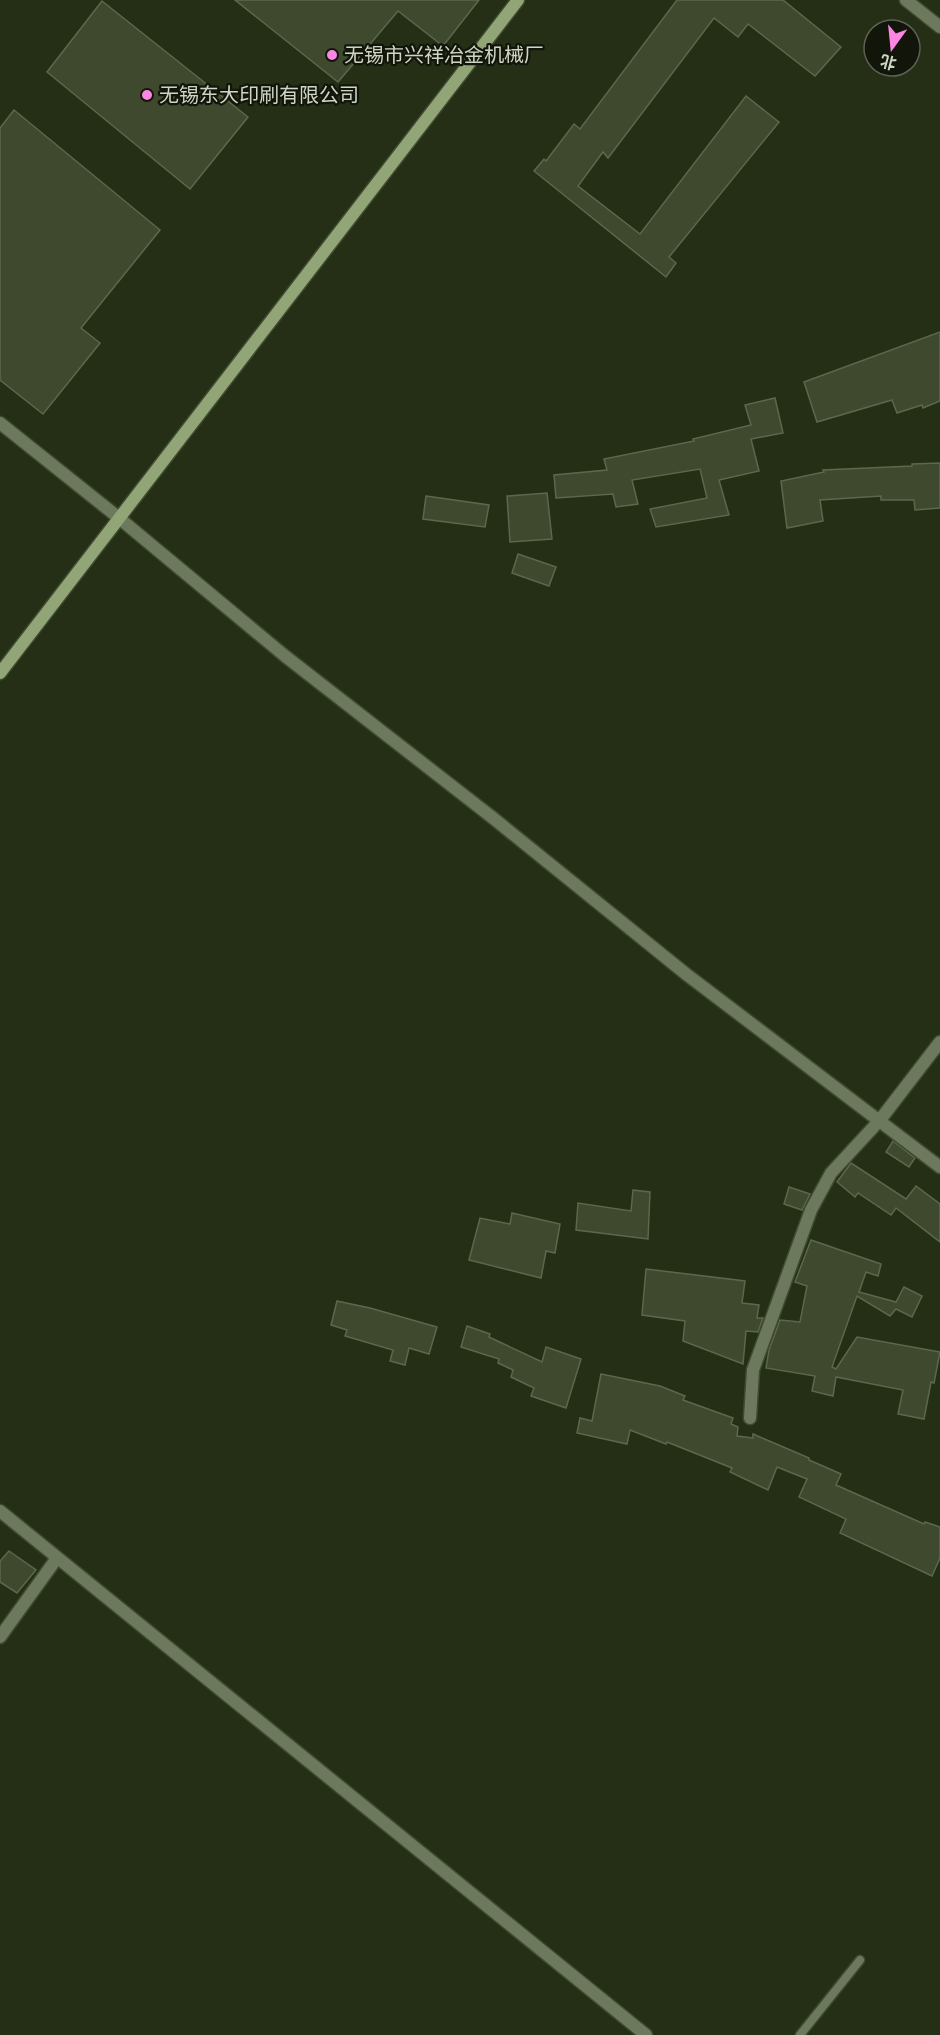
<svg xmlns="http://www.w3.org/2000/svg" width="940" height="2035" font-family="Cabin,'Noto Sans SC',sans-serif">
  <rect width="100%" height="100%" fill="#252f15"/>
  <g fill="#3e492e" stroke="#5c684b" stroke-width="1.5">
    <polygon points="235,0 479,0 443,46 398,11 338,82"/>
    <polygon points="677,0 783,0 841,47 815,76 748,24 738,37 714,18 608,158 603,152 578,186 640,234 746,96 779,122 669,257 676,263 666,277 534,171 544,159 546,161 574,124 580,129"/>
    <polygon points="102,1 248,117 190,189 47,72"/>
    <polygon points="14,110 160,230 81,328 100,343 43,414 0,380 0,128"/>
    <polygon points="940,332 940,401 923,408 922,405 897,413 892,400 817,422 804,382"/>
    <polygon points="775,398 783,433 751,439 759,471 719,480 729,515 656,527 650,509 707,498 700,469 632,480 638,504 616,507 613,494 556,498 554,475 607,470 604,459 694,441 693,439 751,425 745,405"/>
    <polygon points="940,463 940,508 915,510 914,500 881,500 881,496 820,500 823,521 787,528 781,481 824,472 823,470 912,466 912,464"/>
    <polygon points="547,493 552,539 510,542 507,496"/>
    <polygon points="426,496 489,505 485,527 423,519"/>
    <polygon points="518,554 556,567 549,586 512,573"/>
    <polygon points="893,1141 915,1158 909,1167 886,1152"/>
    <polygon points="851,1163 906,1199 916,1186 940,1204 940,1242 896,1208 891,1215 858,1193 855,1197 837,1182"/>
    <polygon points="789,1187 810,1194 802,1210 784,1204"/>
    <polygon points="633,1190 650,1192 648,1239 576,1230 578,1203 631,1211"/>
    <polygon points="512,1213 560,1224 555,1253 546,1251 541,1278 469,1260 480,1218 510,1224"/>
    <polygon points="811,1240 881,1264 878,1276 866,1272 859,1292 896,1302 904,1287 922,1296 912,1317 896,1309 890,1316 857,1296 832,1367 836,1369 857,1337 940,1352 934,1383 931,1382 924,1419 898,1414 903,1390 836,1377 833,1396 812,1391 815,1376 766,1368 769,1350 780,1320 800,1322 807,1286 795,1282"/>
    <polygon points="646,1269 745,1281 742,1303 759,1305 757,1318 763,1318 758,1332 746,1331 743,1364 683,1341 685,1321 642,1315"/>
    <polygon points="337,1301 370,1308 437,1327 429,1354 409,1348 405,1365 390,1361 393,1350 345,1336 347,1330 331,1325"/>
    <polygon points="467,1326 490,1334 489,1337 542,1362 546,1347 581,1359 566,1408 531,1396 534,1388 511,1377 513,1370 498,1363 499,1359 461,1347"/>
    <polygon points="601,1374 660,1386 685,1396 683,1400 733,1418 731,1424 738,1427 737,1436 753,1438 753,1434 809,1458 809,1460 841,1474 836,1485 924,1524 925,1522 940,1527 940,1558 932,1576 840,1533 846,1519 799,1497 807,1479 777,1467 768,1490 730,1472 732,1468 667,1442 666,1444 630,1430 627,1444 577,1433 580,1418 592,1421"/>
    <polygon points="9,1551 36,1570 17,1593 0,1582 0,1561"/>
  </g>
  <g fill="none" stroke-linecap="round" stroke-linejoin="round">
    <g stroke="#404a31" stroke-width="11">
      <polyline id="lane" points="800,2035 860,1960"/>
    </g>
    <g stroke="#404a31" stroke-width="15">
      <g id="street">
        <polyline points="906,0 940,27"/>
        <polyline points="0,423 119,518 285,656 493,818 686,974 940,1167"/>
        <polyline points="750,1418 753,1370 811,1210 831,1173 880,1120 940,1042"/>
        <polyline points="0,1511 646,2035"/>
        <polyline points="0,1637 57,1558"/>
      </g>
    </g>
    <g stroke="#404a31" stroke-width="15">
      <polyline id="secondary" points="0,673 518,0"/>
    </g>
    <use href="#lane" stroke="#6d795d" stroke-width="8"/>
    <use href="#street" stroke="#6d795d" stroke-width="12"/>
    <use href="#secondary" stroke="#92a577" stroke-width="12"/>
  </g>
  <g fill="#fd86e2" stroke="#11150a" stroke-width="2">
    <circle cx="332" cy="55" r="6"/>
    <circle cx="147" cy="95" r="6"/>
  </g>
  <g text-anchor="middle" stroke-width="4.5" stroke-linejoin="round" paint-order="stroke">
    <g font-size="20" fill="#ced5c5" stroke="#11150a" text-anchor="start">
      <text x="344" y="62">无锡市兴祥冶金机械厂</text>
      <text x="159" y="102">无锡东大印刷有限公司</text>
    </g>
  </g>
  <g transform="translate(892 48) rotate(195)"><circle r="28" fill="#11150a" stroke="#5d6255" stroke-width="1.5"/>
  <path d="M0-4.5L10 22L0 15L-10 22Z" fill="#fd86e2"/>
  <text y="-9" font-size="16" font-weight="bold" text-anchor="middle" fill="#ced5c5">北</text>
  </g>
</svg>
